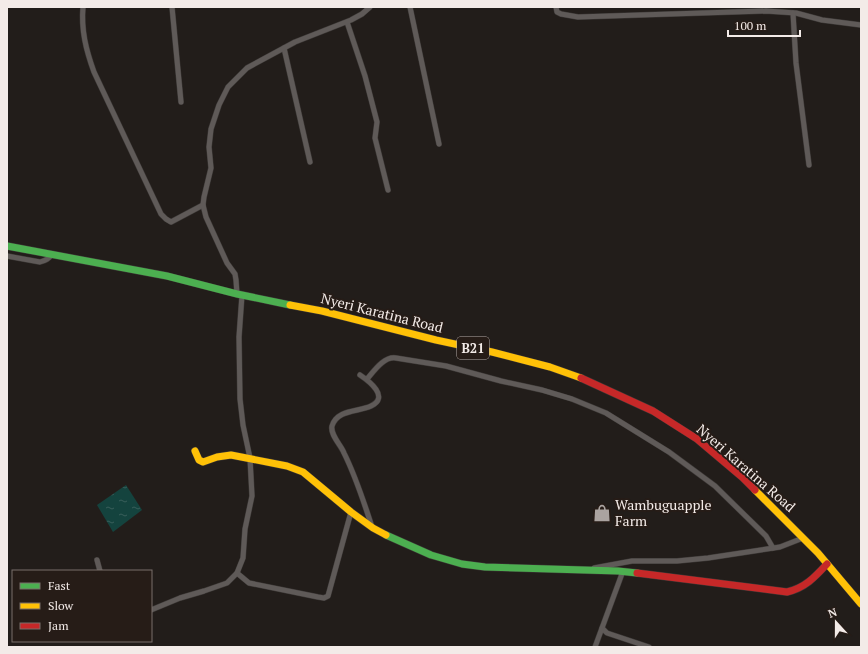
<svg xmlns="http://www.w3.org/2000/svg" width="868" height="654" font-family="'PT Serif',serif">
  <defs>
    <pattern id="water-ripples" width="26" height="14" patternUnits="userSpaceOnUse"><rect width="26" height="14" fill="#14433e"/><path d="M2 4q2-2 4 0t4 0M15 11q2-2 4 0t4 0" fill="none" stroke="#375e5a"/></pattern>
  </defs>
  <rect width="100%" height="100%" fill="#221d1a"/>
  <polygon fill="url(#water-ripples)" points="126,485 142,510 113,532 97,505"/>
  <g fill="none" stroke-linecap="round" stroke-linejoin="round">
    <g stroke="#3d3937" stroke-width="6">
      <g id="street">
        <path d="M83,7C81,30 86,50 94,72L161,214L166,219L171,222L203,205"/>
        <polyline points="172,7 181,102"/>
        <polyline points="410,7 439,144"/>
        <polyline points="556,7 557,12 561,14 578,17 766,11 796,13 822,20 861,25"/>
        <polyline points="793,13 796,63 809,165"/>
        <polyline points="347,22 365,76 377,122 375,138 388,190"/>
        <polyline points="284,48 310,162"/>
        <path d="M7,256L40,262C46,260 49,259 52,254"/>
        <polyline points="237,294 236,280 235,274 227,263 206,217 203,205 204,197 211,168 209,147 211,129 219,105 228,87 247,68 295,42 351,20 362,14 370,7"/>
        <path d="M360,375C369,381 390,397 371,406C359,412 337,409 332,426C330,435 341,445 344,453C356,477 364,502 372,527"/>
        <path d="M367,379C374,371 384,356 396,358L446,366L501,381L542,390L572,399L606,413L669,452L715,486L766,536L773,548"/>
        <polyline points="97,560 100,571"/>
        <polyline points="594,568 632,561 677,561 708,558 780,547 803,538"/>
        <polyline points="237,573 249,583 318,597 324,598 328,596 351,512"/>
        <polyline points="151,610 180,598 204,591 227,583 237,573 243,558 245,529 252,496 250,458 243,425 240,399 239,337 242,295"/>
        <polyline points="602,628 607,633 649,647"/>
        <polyline points="595,647 623,571"/>
      </g>
    </g>
    <g stroke="#3d3937" stroke-width="8">
      <g id="fast">
        <polyline points="7,246 167,276 237,294 290,305"/>
        <polyline points="386,535 431,555 462,564 485,567 618,571 637,573"/>
      </g>
    </g>
    <g stroke="#3d3937" stroke-width="8">
      <g id="slow">
        <polyline points="290,305 322,311 436,340 492,352 550,367 581,378"/>
        <polyline points="195,451 199,460 203,462 217,457 231,455 287,466 303,472 351,512 373,528 386,535"/>
        <polyline points="755,490 818,553 861,604"/>
      </g>
    </g>
    <g stroke="#3d3937" stroke-width="8">
      <g id="jam">
        <polyline points="581,378 653,411 697,439 742,477 755,490"/>
        <path d="M637,573L787,592C805,588 815,577 827,564"/>
      </g>
    </g>
    <use href="#street" stroke="#5f5a58" stroke-width="5"/>
    <use href="#fast" stroke="#4caf50" stroke-width="7"/>
    <use href="#slow" stroke="#ffc107" stroke-width="7"/>
    <use href="#jam" stroke="#c62828" stroke-width="7"/>
  </g>
  <defs>
    <g id="shop-bare" transform="scale(1.38)"><path d="M-5-2.5h2.3a2.7 3.5 0 0 1 5.4 0H5L5.5 6h-11ZM-1.5-2.5h3a1.5 2.3 0 0 0-3 0Z" fill="#aaa3a0" stroke="#261c17" stroke-width="2.5" paint-order="stroke"/></g>
  </defs>
  <g fill-rule="evenodd">
    <use href="#shop-bare" x="602" y="513"/>
  </g>
  <g text-anchor="middle" stroke-width="4" stroke-linejoin="round" paint-order="stroke">
    <rect fill="#261c17" stroke="#b6ada9" stroke-width="1" x="457" y="337" width="32" height="22" rx="3"/>
    <g font-size="13" font-weight="bold" fill="#f3ebe8">
      <text x="473" y="353">B21</text>
    </g>
    <g font-size="14" fill="#f3ebe8" stroke="#261c17">
      <text transform="translate(382 313) rotate(14)" y="5">Nyeri Karatina Road</text>
      <text transform="translate(746 468) rotate(41)" y="5">Nyeri Karatina Road</text>
    </g>
    <g font-size="14" fill="#f3ebe8" stroke="#261c17" text-anchor="start">
      <text x="615" y="510">Wambuguapple<tspan x="615" dy="16">Farm</tspan></text>
    </g>
  </g>
  <rect width="868" height="654" fill="none" stroke="#f3ebe8" stroke-width="16"/>
  <rect x="12" y="570" width="140" height="72" fill="#261c17" stroke="#786f6b"/>
  <rect x="20" y="583" width="20" height="6" fill="#4caf50" stroke="#786f6b"/>
  <text x="48" y="590" font-size="12" fill="#f3ebe8">Fast</text>
  <rect x="20" y="603" width="20" height="6" fill="#ffc107" stroke="#786f6b"/>
  <text x="48" y="610" font-size="12" fill="#f3ebe8">Slow</text>
  <rect x="20" y="623" width="20" height="6" fill="#c62828" stroke="#786f6b"/>
  <text x="48" y="630" font-size="12" fill="#f3ebe8">Jam</text>
  <g transform="translate(836 622) rotate(339)" stroke="#261c17" stroke-width="3" paint-order="stroke">
  <path d="M0-3L7 15L0 10L-7 15Z" fill="#f3ebe8"/>
  <text y="-6" font-size="11" font-weight="bold" text-anchor="middle" fill="#f3ebe8">N</text>
  </g>
  <path d="M728 30v6h72v-6" fill="none" stroke="#f3ebe8" stroke-width="2"/>
  <text x="734" y="30" font-size="12" fill="#f3ebe8" stroke="#261c17" stroke-width="3" paint-order="stroke">100 m</text>
</svg>
